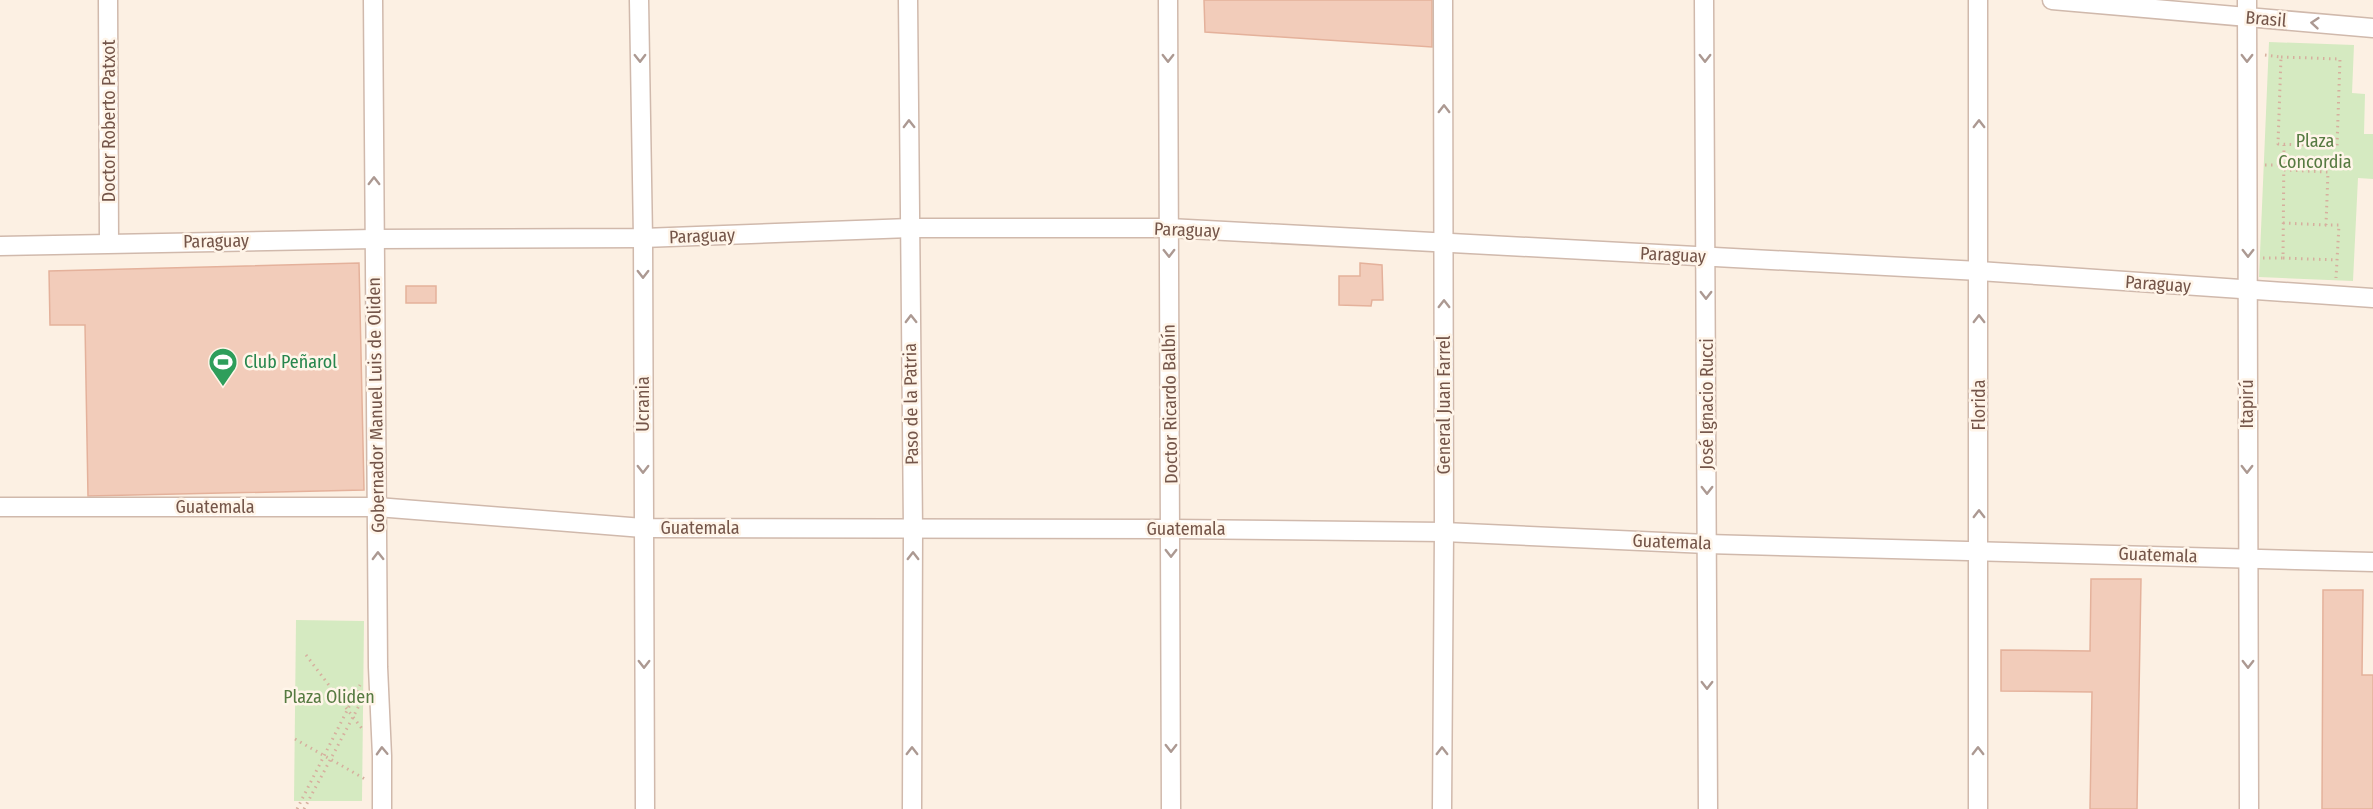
<svg xmlns="http://www.w3.org/2000/svg" width="2373" height="809" font-family="'Fira Sans Condensed',sans-serif">
  <rect width="100%" height="100%" fill="#fcf0e3"/>
  <g fill="#d5eac1">
    <polygon points="2269,42 2354,45 2352,93 2365,94 2364,134 2373,134 2373,179 2358,178 2353,281 2259,277"/>
    <polygon points="296,620 364,621 362,801 294,801"/>
  </g>
  <g fill="#f2ccba" stroke="#e4b19b" stroke-width="1.5">
    <polygon points="1204,0 1432,0 1432,47 1205,32"/>
    <polygon points="359,263 364,490 88,496 85,325 50,325 49,271"/>
    <polygon points="1360,263 1382,265 1383,300 1372,300 1371,306 1339,305 1339,276 1360,276"/>
    <rect x="406" y="286" width="30" height="17"/>
    <polygon points="2091,579 2141,579 2137,809 2090,809 2092,692 2001,691 2001,650 2090,651"/>
    <polygon points="2323,590 2363,590 2362,675 2373,675 2373,809 2322,809"/>
  </g>
  <g fill="none" stroke-linecap="round" stroke-linejoin="round">
    <g stroke="#d0b9ac" stroke-width="21">
      <g id="street">
        <polyline points="108,0 109,243"/>
        <polyline points="373,0 378,667 382,756 382,809"/>
        <polyline points="639,0 643,238 645,809"/>
        <polyline points="908,0 913,530 912,809"/>
        <polyline points="1168,0 1171,809"/>
        <polyline points="1704,0 1708,809"/>
        <polyline points="2052,0 2373,28"/>
        <polyline points="2247,0 2249,809"/>
        <polyline points="0,246 374,239 643,238 910,228 1169,228 1979,271 2373,298"/>
        <polyline points="0,507 377,507 643,528 1171,529 1444,532 1707,544 2373,562"/>
        <polyline points="1442,809 1444,532 1443,0"/>
        <polyline points="1978,809 1978,0"/>
      </g>
    </g>
    <g stroke="#d6af9e" stroke-width="3" stroke-dasharray="1.5 4.5" stroke-linecap="butt">
      <polyline points="2265,55 2281,57"/>
      <polygon points="2281,57 2340,59 2337,146 2278,144"/>
      <polyline points="2265,165 2284,165"/>
      <polyline points="2284,170 2328,172 2326,225 2339,225 2336,278"/>
      <polyline points="2283,223 2326,225"/>
      <polyline points="2263,258 2283,258 2284,145"/>
      <polyline points="2283,258 2337,260"/>
      <polyline points="306,655 363,730"/>
      <polyline points="295,739 365,779"/>
      <polyline points="297,809 360,685"/>
      <polyline points="304,809 361,702"/>
    </g>
    <use href="#street" stroke="#fff" stroke-width="18"/>
  </g>
  <defs><path id="oneway-chevron" d="M-2-3.5L2.5 0L-2 3.5" fill="none" stroke-width="1.6" stroke-linecap="round" stroke-linejoin="round" transform="scale(1.5)"/></defs>
  <g stroke="#ac9992">
    <use href="#oneway-chevron" transform="translate(2315 23) rotate(-175)"/>
    <use href="#oneway-chevron" transform="translate(640 58) rotate(89)"/>
    <use href="#oneway-chevron" transform="translate(1168 58) rotate(90)"/>
    <use href="#oneway-chevron" transform="translate(1705 58) rotate(90)"/>
    <use href="#oneway-chevron" transform="translate(2247 58) rotate(90)"/>
    <use href="#oneway-chevron" transform="translate(1444 109) rotate(-90)"/>
    <use href="#oneway-chevron" transform="translate(909 124) rotate(-91)"/>
    <use href="#oneway-chevron" transform="translate(1979 124) rotate(-90)"/>
    <use href="#oneway-chevron" transform="translate(374 181) rotate(-90)"/>
    <use href="#oneway-chevron" transform="translate(1169 253) rotate(89)"/>
    <use href="#oneway-chevron" transform="translate(2248 253) rotate(90)"/>
    <use href="#oneway-chevron" transform="translate(643 274) rotate(90)"/>
    <use href="#oneway-chevron" transform="translate(1706 295) rotate(90)"/>
    <use href="#oneway-chevron" transform="translate(1444 304) rotate(-90)"/>
    <use href="#oneway-chevron" transform="translate(911 319) rotate(-91)"/>
    <use href="#oneway-chevron" transform="translate(1979 319) rotate(-90)"/>
    <use href="#oneway-chevron" transform="translate(643 469) rotate(90)"/>
    <use href="#oneway-chevron" transform="translate(2247 469) rotate(90)"/>
    <use href="#oneway-chevron" transform="translate(1707 490) rotate(90)"/>
    <use href="#oneway-chevron" transform="translate(1979 514) rotate(-90)"/>
    <use href="#oneway-chevron" transform="translate(1171 553) rotate(90)"/>
    <use href="#oneway-chevron" transform="translate(378 556) rotate(-91)"/>
    <use href="#oneway-chevron" transform="translate(913 556) rotate(-90)"/>
    <use href="#oneway-chevron" transform="translate(644 664) rotate(90)"/>
    <use href="#oneway-chevron" transform="translate(2248 664) rotate(90)"/>
    <use href="#oneway-chevron" transform="translate(1707 685) rotate(90)"/>
    <use href="#oneway-chevron" transform="translate(1171 748) rotate(90)"/>
    <use href="#oneway-chevron" transform="translate(382 751) rotate(-92)"/>
    <use href="#oneway-chevron" transform="translate(912 751) rotate(-90)"/>
    <use href="#oneway-chevron" transform="translate(1442 751) rotate(-90)"/>
    <use href="#oneway-chevron" transform="translate(1978 751) rotate(-90)"/>
  </g>
  <defs>
    <g id="stadium-pin" transform="scale(1.5)"><path d="M0 17L-7.5 6A9.5 9.5 0 1 1 7.5 6Z" fill="#2e9e5b" stroke="#fff5e9"/><path d="M0-5a6.5 5 0 1 0 0 10a6.5 5 0 1 0 0-10ZM-3.5-1.8h7v3.6h-7Z" fill="#fff"/></g>
  </defs>
  <g fill-rule="evenodd">
    <use href="#stadium-pin" x="223" y="362"/>
  </g>
  <g text-anchor="middle" stroke-width="5" stroke-linejoin="round" paint-order="stroke">
    <g font-size="18" fill="#745549" stroke="#fff5e9">
      <text transform="translate(2266 19) rotate(5)" y="6">Brasil</text>
      <text transform="translate(109 121) rotate(-90)" y="6">Doctor Roberto Patxot</text>
      <text transform="translate(1187 230) rotate(2)" y="6">Paraguay</text>
      <text transform="translate(702 236) rotate(-2)" y="6">Paraguay</text>
      <text transform="translate(216 241) rotate(-1)" y="6">Paraguay</text>
      <text transform="translate(1673 255) rotate(3)" y="6">Paraguay</text>
      <text transform="translate(2158 284) rotate(4)" y="6">Paraguay</text>
      <text transform="translate(643 404) rotate(-90)" y="6">Ucrania</text>
      <text transform="translate(911 404) rotate(-91)" y="6">Paso de la Patria</text>
      <text transform="translate(1170 404) rotate(-91)" y="6">Doctor Ricardo Balbín</text>
      <text transform="translate(1707 404) rotate(-90)" y="6">José Ignacio Rucci</text>
      <text transform="translate(2247 404) rotate(-90)" y="6">Itapirú</text>
      <text transform="translate(376 405) rotate(-91)" y="6">Gobernador Manuel Luis de Oliden</text>
      <text transform="translate(1444 405) rotate(-90)" y="6">General Juan Farrel</text>
      <text transform="translate(1979 405) rotate(-90)" y="6">Florida</text>
      <text x="215" y="513">Guatemala</text>
      <text x="700" y="534">Guatemala</text>
      <text x="1186" y="535">Guatemala</text>
      <text transform="translate(1672 542) rotate(2)" y="6">Guatemala</text>
      <text transform="translate(2158 555) rotate(2)" y="6">Guatemala</text>
    </g>
    <g font-size="18" fill="#567a41" stroke="#fff5e9">
      <text x="2315" y="147">Plaza<tspan x="2315" dy="21">Concordia</tspan></text>
      <text x="329" y="703">Plaza Oliden</text>
    </g>
    <g font-size="18" fill="#27864d" stroke="#fff5e9" text-anchor="start">
      <text x="244" y="368">Club Peñarol</text>
    </g>
  </g>
</svg>
